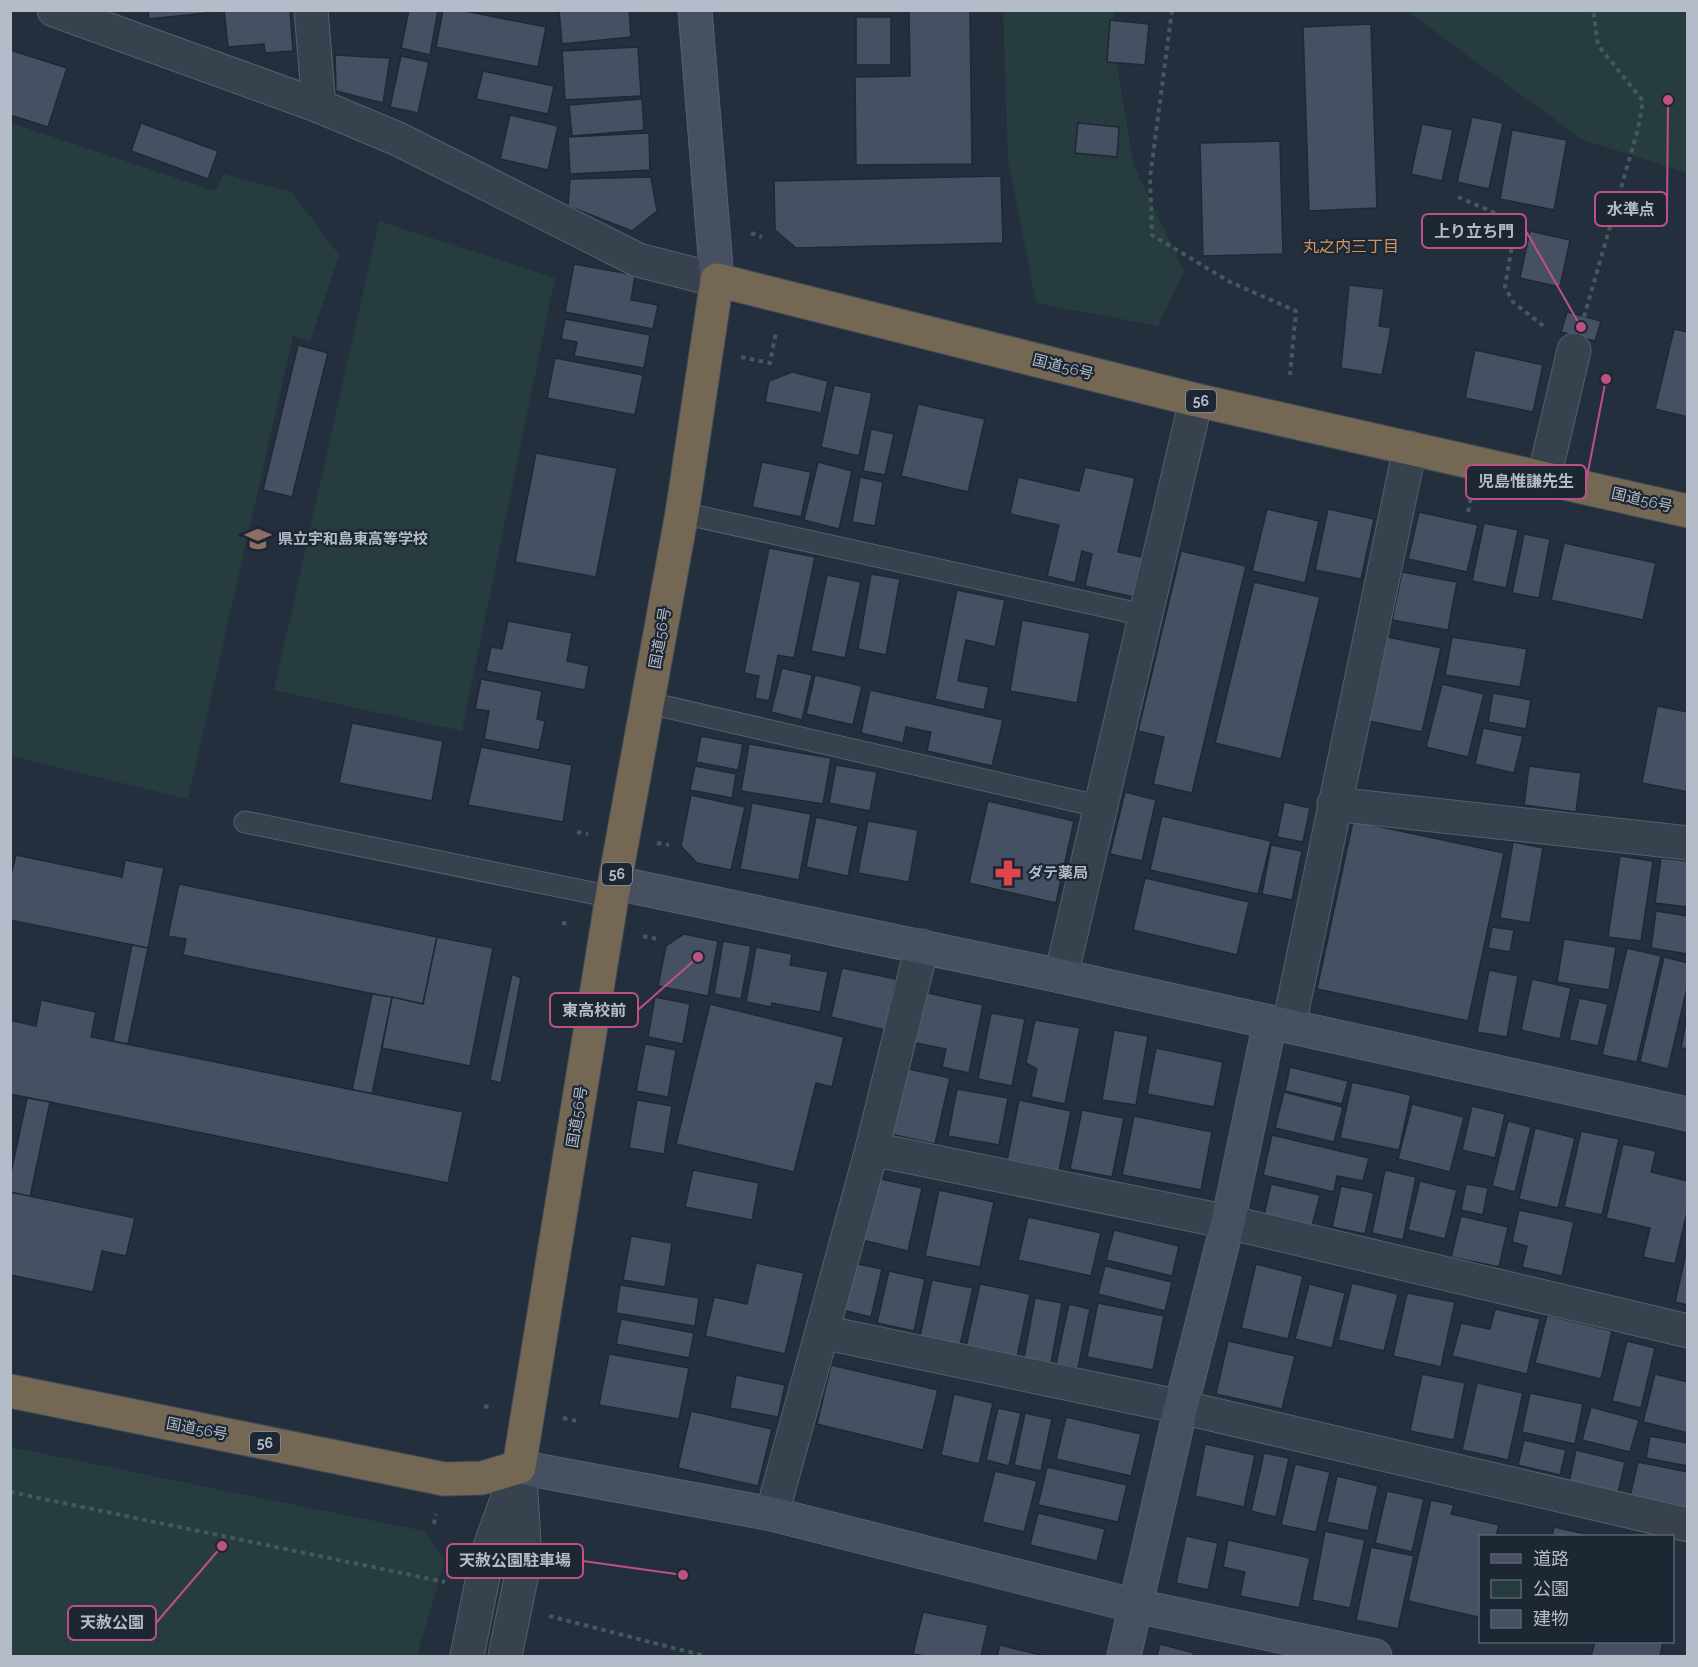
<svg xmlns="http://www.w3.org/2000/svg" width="1698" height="1667" font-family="Raleway,'Noto Sans JP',sans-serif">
  <rect width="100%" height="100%" fill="#242f3e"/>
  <g fill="#263c3f">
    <polygon points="1003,11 1114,11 1112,37 1134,166 1184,271 1158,326 1036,303 1008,159"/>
    <polygon points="1407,11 1687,11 1687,173 1581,139"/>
    <polygon points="11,123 215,191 224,174 292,192 339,255 310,341 293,336 188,799 11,756"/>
    <polygon points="379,221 555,278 462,731 274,690"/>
    <polygon points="10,1447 424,1531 445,1560 417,1656 11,1656"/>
  </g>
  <g fill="#455162" stroke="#1f2835" stroke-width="1.5">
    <polygon points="148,10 206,10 206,13 149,19"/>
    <polygon points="224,10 290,10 293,51 265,53 264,44 228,47"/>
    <polygon points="409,10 438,10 430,55 401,48"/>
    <polygon points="443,10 459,10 546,27 538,67 436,47"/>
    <polygon points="559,10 629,10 631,37 562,44"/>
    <polygon points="909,10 970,10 972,164 856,165 855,77 910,76"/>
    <rect x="856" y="17" width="35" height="48"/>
    <polygon points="1110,20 1149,24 1145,65 1107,62"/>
    <polygon points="1371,24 1377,208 1309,211 1303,27"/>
    <polygon points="638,47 641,96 565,100 562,51"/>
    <polygon points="10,50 67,68 48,127 10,115"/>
    <polygon points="335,55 390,58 383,103 336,91"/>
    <polygon points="401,56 429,62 418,113 390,107"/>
    <polygon points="483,71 554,86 548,114 476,99"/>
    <polygon points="642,99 644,130 572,136 569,105"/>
    <polygon points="510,115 558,126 548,170 500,159"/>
    <polygon points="1472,117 1503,123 1489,189 1457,182"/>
    <polygon points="141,123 218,151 208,179 131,151"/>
    <polygon points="1078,123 1119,127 1117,157 1075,153"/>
    <polygon points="1422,124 1453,130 1442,181 1411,174"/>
    <polygon points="1512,130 1567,140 1554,210 1500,199"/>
    <polygon points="649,133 650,170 570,174 568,137"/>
    <polygon points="1280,141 1283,254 1203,256 1200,143"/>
    <polygon points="1001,176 1003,243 796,248 775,230 774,181"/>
    <polygon points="651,177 657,211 632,231 568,206 570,179"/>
    <polygon points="1530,231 1570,240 1560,287 1520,278"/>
    <polygon points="574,264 635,275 631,300 658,305 653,329 565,312"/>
    <polygon points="1349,285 1384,289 1379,326 1391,328 1382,375 1341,368"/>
    <polygon points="1567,312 1601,321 1595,341 1561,332"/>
    <polygon points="565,319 650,335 644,368 574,356 577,342 561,339"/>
    <polygon points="1674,329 1688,332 1688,417 1655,409"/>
    <polygon points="298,345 328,353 292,497 263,490"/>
    <polygon points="1475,350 1543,365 1533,412 1465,398"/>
    <polygon points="555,358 643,375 635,415 547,398"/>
    <polygon points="792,372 828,381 821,413 765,402 769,381"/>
    <polygon points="834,385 872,393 859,456 821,447"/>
    <polygon points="918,404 985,419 968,492 901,476"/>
    <polygon points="871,429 894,434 885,475 863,471"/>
    <polygon points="536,453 617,468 596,577 515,562"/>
    <polygon points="762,462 811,472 801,517 752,507"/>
    <polygon points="818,462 852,471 839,529 804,520"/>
    <polygon points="1085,467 1135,478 1118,552 1142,557 1133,597 1085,586 1092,554 1082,551 1075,583 1047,576 1059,525 1010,514 1018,477 1079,491"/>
    <polygon points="860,477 883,482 875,526 852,522"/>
    <polygon points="1267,509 1319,521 1305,583 1252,571"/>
    <polygon points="1328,509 1374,519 1361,579 1315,570"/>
    <polygon points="1419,512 1478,525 1467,572 1408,559"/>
    <polygon points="1484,523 1518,530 1506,588 1472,581"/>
    <polygon points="1524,534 1550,539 1539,598 1512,593"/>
    <polygon points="1564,543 1656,563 1643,620 1551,600"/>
    <polygon points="769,548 815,557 794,658 778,655 769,701 755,698 759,676 744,673"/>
    <polygon points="1181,551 1246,566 1192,793 1153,784 1164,737 1138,731"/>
    <polygon points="1402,572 1457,582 1448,630 1392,620"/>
    <polygon points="871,574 900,579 886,655 858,649"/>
    <polygon points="827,575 861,582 845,658 811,651"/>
    <polygon points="1254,582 1320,597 1281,759 1215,743"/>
    <polygon points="957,590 1005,600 995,647 966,640 958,681 989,687 984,710 935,699"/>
    <polygon points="1022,620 1090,633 1077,703 1010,691"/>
    <polygon points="508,621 572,633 567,661 589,666 585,690 486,671 491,647 502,649"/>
    <polygon points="1383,636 1441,648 1422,732 1364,720"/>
    <polygon points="1452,637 1527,649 1520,687 1445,675"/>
    <polygon points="782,668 812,675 802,720 771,712"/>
    <polygon points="815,675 862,686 853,725 806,714"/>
    <polygon points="481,679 542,691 537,719 545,721 539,750 484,739 489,711 475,709"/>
    <polygon points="1442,684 1484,694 1468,757 1426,747"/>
    <polygon points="870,690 1003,720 992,766 927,751 931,732 906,727 903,743 861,733"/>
    <polygon points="1493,693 1531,700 1526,729 1488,722"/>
    <polygon points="1657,706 1688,712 1688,792 1642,783"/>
    <polygon points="352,723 443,741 432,801 339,783"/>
    <polygon points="1483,728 1523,736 1514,773 1475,764"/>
    <polygon points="701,736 743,744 738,770 696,762"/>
    <polygon points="749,744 831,758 823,804 741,791"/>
    <polygon points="481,747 572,765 563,822 468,805"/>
    <polygon points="836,765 877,772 870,811 829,803"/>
    <polygon points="695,766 736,774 732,798 690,790"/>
    <polygon points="1529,766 1581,773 1576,812 1524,805"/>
    <polygon points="1125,792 1156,800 1142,861 1110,854"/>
    <polygon points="691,795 745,807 731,870 697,863 681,846"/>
    <polygon points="988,801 1074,821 1056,903 969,883"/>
    <polygon points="1284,802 1310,808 1303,842 1277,837"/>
    <polygon points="752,803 811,814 799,880 740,869"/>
    <polygon points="1162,816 1271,841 1258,894 1150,870"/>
    <polygon points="816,817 858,826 848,876 806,867"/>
    <polygon points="868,821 918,830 909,882 858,873"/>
    <polygon points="1353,821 1504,853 1468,1021 1317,989"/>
    <polygon points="1513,842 1543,848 1530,923 1500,918"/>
    <polygon points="1271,845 1302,851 1292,900 1262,894"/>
    <polygon points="16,855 122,877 125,860 164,868 148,948 10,920 10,879"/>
    <polygon points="1620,856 1653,861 1641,941 1608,937"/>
    <polygon points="1661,858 1688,861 1688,907 1655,903"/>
    <polygon points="1145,878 1249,902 1237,955 1133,930"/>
    <polygon points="179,884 437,937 423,1004 183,955 186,939 168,936"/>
    <polygon points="1656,911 1688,916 1688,954 1651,948"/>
    <polygon points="1492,927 1514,930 1510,952 1488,948"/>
    <polygon points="684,934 718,941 708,996 658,986 666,946"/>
    <polygon points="437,937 493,948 470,1066 382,1048 392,997 423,1004"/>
    <polygon points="1564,939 1616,947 1609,990 1557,982"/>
    <polygon points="723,941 751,946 741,999 714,994"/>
    <polygon points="132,945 148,948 128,1044 113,1041"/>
    <polygon points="756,947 792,954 790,965 828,972 820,1012 772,1003 771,1007 746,1002"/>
    <polygon points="1627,948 1661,956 1637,1062 1602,1055"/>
    <polygon points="1664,957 1688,963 1688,984 1668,1069 1640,1062"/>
    <polygon points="842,968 896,979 885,1030 831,1017"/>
    <polygon points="1489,970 1518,976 1507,1037 1477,1032"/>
    <polygon points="512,974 521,978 501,1083 490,1080"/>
    <polygon points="1532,979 1571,988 1560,1039 1521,1030"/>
    <polygon points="923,992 983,1005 969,1073 942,1067 946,1049 912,1042"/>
    <polygon points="372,994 392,997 372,1094 352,1090"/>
    <polygon points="655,997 690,1004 683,1044 648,1037"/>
    <polygon points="1579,998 1608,1004 1598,1046 1569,1040"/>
    <polygon points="41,1000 96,1012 91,1037 463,1112 448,1183 10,1094 10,1020 36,1026"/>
    <polygon points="710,1004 844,1037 832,1087 816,1083 794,1172 676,1144"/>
    <polygon points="1688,1011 1688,1049 1681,1048"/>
    <polygon points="991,1013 1025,1019 1012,1086 978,1079"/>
    <polygon points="1035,1020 1080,1028 1065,1104 1031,1097 1037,1069 1026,1063"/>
    <polygon points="1114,1030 1148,1036 1136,1105 1102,1100"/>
    <polygon points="645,1044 676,1050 668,1097 636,1091"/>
    <polygon points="1156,1048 1223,1062 1214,1107 1147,1094"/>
    <polygon points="1290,1067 1348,1081 1342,1104 1285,1091"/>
    <polygon points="904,1068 950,1078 935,1144 890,1134"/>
    <polygon points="1352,1082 1411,1095 1399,1150 1340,1138"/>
    <polygon points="957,1089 1008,1098 999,1145 948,1136"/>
    <polygon points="1284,1092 1343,1107 1334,1142 1275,1128"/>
    <polygon points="27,1098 50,1102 30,1197 10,1192 10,1177"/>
    <polygon points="637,1100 672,1106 664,1154 629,1148"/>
    <polygon points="1019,1100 1071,1111 1059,1171 1007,1161"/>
    <polygon points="1412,1104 1464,1117 1450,1172 1398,1159"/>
    <polygon points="1472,1106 1505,1114 1495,1158 1462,1150"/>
    <polygon points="1082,1110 1124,1118 1112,1177 1070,1169"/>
    <polygon points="1134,1116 1212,1132 1201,1190 1122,1175"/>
    <polygon points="1508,1121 1531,1127 1515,1192 1492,1186"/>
    <polygon points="1535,1128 1575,1138 1558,1208 1519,1199"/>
    <polygon points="1581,1131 1619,1139 1602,1215 1564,1207"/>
    <polygon points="1272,1135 1369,1158 1363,1181 1337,1176 1334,1192 1263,1175"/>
    <polygon points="1623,1144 1656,1151 1651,1172 1688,1181 1688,1208 1675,1264 1643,1257 1650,1228 1606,1218"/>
    <polygon points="693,1170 759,1183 752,1220 685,1207"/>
    <polygon points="1385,1170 1416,1177 1403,1240 1372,1233"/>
    <polygon points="876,1178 922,1188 908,1251 862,1240"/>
    <polygon points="1420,1181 1457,1190 1445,1239 1408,1230"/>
    <polygon points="1271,1184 1320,1195 1312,1226 1264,1215"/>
    <polygon points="1466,1184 1488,1188 1483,1215 1461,1210"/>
    <polygon points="1341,1186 1374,1193 1365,1234 1332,1227"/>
    <polygon points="939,1190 994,1202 980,1267 925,1256"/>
    <polygon points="10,1192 135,1218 126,1256 102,1251 93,1292 10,1275"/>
    <polygon points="1519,1210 1574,1222 1562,1276 1522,1267 1527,1246 1512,1242"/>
    <polygon points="1461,1216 1508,1227 1499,1267 1451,1257"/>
    <polygon points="1028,1217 1101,1233 1091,1276 1018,1260"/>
    <polygon points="1114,1230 1179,1246 1172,1276 1106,1260"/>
    <polygon points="631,1236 672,1243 665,1287 623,1280"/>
    <polygon points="1688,1244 1688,1305 1675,1302"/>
    <polygon points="756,1263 804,1273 785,1354 705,1336 714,1297 747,1304"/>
    <polygon points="853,1263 882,1269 871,1317 842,1310"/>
    <polygon points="1256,1264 1303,1276 1288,1339 1241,1328"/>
    <polygon points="1105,1266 1172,1282 1165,1311 1098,1294"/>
    <polygon points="889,1271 925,1279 914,1331 877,1323"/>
    <polygon points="932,1280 973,1288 960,1345 920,1336"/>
    <polygon points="1352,1283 1398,1294 1384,1351 1338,1340"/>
    <polygon points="980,1284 1030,1294 1016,1362 965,1351"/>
    <polygon points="1309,1284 1345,1293 1332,1348 1295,1339"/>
    <polygon points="620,1285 699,1298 695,1326 616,1313"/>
    <polygon points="1407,1293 1455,1302 1441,1367 1393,1356"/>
    <polygon points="1035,1298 1062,1303 1051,1363 1024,1358"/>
    <polygon points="1098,1303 1164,1316 1153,1370 1087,1357"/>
    <polygon points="1069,1304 1090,1309 1078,1368 1056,1364"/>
    <polygon points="1495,1309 1540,1319 1527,1374 1452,1356 1461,1323 1490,1329"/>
    <polygon points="1547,1315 1612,1331 1601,1379 1535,1363"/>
    <polygon points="621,1319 694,1333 689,1358 616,1344"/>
    <polygon points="1228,1341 1295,1356 1282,1409 1216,1394"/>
    <polygon points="1627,1341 1655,1348 1641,1408 1612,1401"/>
    <polygon points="609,1354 689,1368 679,1419 599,1405"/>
    <polygon points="831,1365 938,1390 923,1450 817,1424"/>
    <polygon points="1422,1374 1465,1383 1454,1440 1410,1431"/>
    <polygon points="1655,1374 1688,1382 1688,1433 1643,1422"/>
    <polygon points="736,1375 785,1385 778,1417 730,1408"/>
    <polygon points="1477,1383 1523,1393 1508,1460 1462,1450"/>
    <polygon points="1530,1393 1583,1404 1575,1444 1522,1432"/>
    <polygon points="954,1394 993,1403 979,1464 941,1455"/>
    <polygon points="1591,1407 1639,1420 1630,1452 1582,1440"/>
    <polygon points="998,1408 1021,1413 1009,1466 986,1460"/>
    <polygon points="691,1411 772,1429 758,1486 678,1468"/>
    <polygon points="1025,1413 1052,1419 1041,1471 1014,1465"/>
    <polygon points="1066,1417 1141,1434 1131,1476 1056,1459"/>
    <polygon points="1650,1436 1688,1443 1688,1466 1646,1458"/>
    <polygon points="1524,1440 1566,1450 1560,1475 1518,1465"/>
    <polygon points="1205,1444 1255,1455 1244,1507 1195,1496"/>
    <polygon points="1576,1450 1625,1462 1618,1493 1569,1482"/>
    <polygon points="1264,1453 1289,1458 1276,1517 1251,1511"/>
    <polygon points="1638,1462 1688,1472 1688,1508 1630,1496"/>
    <polygon points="1295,1464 1330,1472 1316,1532 1281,1525"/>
    <polygon points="1047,1467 1127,1485 1118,1522 1038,1505"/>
    <polygon points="995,1471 1037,1481 1024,1532 982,1522"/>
    <polygon points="1337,1476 1378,1486 1368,1531 1327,1522"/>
    <polygon points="1387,1491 1424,1499 1412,1552 1375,1543"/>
    <polygon points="1431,1500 1454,1505 1451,1514 1499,1525 1496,1536 1480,1536 1480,1607 1478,1617 1408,1601"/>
    <polygon points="1038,1513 1105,1529 1097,1561 1030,1545"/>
    <polygon points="1554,1527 1595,1536 1552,1536"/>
    <polygon points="1325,1531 1365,1540 1350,1608 1312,1600"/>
    <polygon points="1186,1536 1218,1543 1208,1590 1176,1583"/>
    <polygon points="1228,1540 1310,1558 1299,1608 1240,1596 1245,1572 1223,1567"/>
    <polygon points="1371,1547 1414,1556 1398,1629 1356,1620"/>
    <polygon points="923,1612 988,1625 981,1656 925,1656 913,1654"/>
    <polygon points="1595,1642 1663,1642 1660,1656 1591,1656"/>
    <polygon points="1160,1644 1194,1653 1193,1656 1157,1656"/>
    <polygon points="1000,1645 1045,1656 997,1656"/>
  </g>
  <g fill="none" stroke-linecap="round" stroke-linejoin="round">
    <g stroke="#565f6c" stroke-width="23">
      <g id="lane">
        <polyline points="682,513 1144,615"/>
        <polyline points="649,703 1102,807"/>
        <polyline points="245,822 612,897"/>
      </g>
    </g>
    <g stroke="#565f6c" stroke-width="35">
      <g id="street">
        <polyline points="54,10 319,106 398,139 638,260 717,280"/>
        <polyline points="311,10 319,106"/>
        <polyline points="1544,478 1574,350"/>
        <polyline points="1334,804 1688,843"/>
        <polyline points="1061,976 1196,400"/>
        <polyline points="1289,1025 1410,448"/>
        <polyline points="872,1149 1228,1222 1688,1331"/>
        <polyline points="822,1332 1181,1407 1688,1525"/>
        <polyline points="772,1514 872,1149 922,946"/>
        <polyline points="467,1656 488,1552 519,1467"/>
        <polyline points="505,1656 525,1559 520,1478"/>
      </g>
    </g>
    <g stroke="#565f6c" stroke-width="35">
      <g id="secondary">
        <polyline points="695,10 717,280"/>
        <polyline points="616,883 1061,976 1688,1114"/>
        <polyline points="519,1467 772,1514 1136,1606 1375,1656"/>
        <polyline points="1124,1656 1181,1407 1228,1222 1270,1022"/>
      </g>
    </g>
    <g stroke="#434c59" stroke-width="35">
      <polyline id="highway" points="10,1391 444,1479 482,1478 519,1467 612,897 682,513 717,280 1196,400 1688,511"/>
    </g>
    <g stroke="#44595c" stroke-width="4" stroke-dasharray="4.5 4.5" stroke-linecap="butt">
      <polyline points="1172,10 1150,178 1152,235 1230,282 1296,311 1290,375"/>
      <polyline points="1458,197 1516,222 1505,287 1513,302 1546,328"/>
      <polyline points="751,233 762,237"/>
      <polyline points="1584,317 1638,129 1643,101 1598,45 1593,10"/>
      <polyline points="741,357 770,363 776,332"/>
      <polyline points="1468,512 1471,498"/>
      <polyline points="577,832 588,834"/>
      <polyline points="657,843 669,845"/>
      <polyline points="562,923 570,924"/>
      <polyline points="643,936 657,939"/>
      <polyline points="484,1406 493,1408"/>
      <polyline points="563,1418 577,1421"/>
      <polyline points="10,1492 445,1582"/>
      <polyline points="434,1524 436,1514"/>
      <polyline points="549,1616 705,1656"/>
    </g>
    <use href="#lane" stroke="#38414e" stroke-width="21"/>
    <use href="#street" stroke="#38414e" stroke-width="33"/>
    <use href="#secondary" stroke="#465061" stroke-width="33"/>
    <use href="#highway" stroke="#746855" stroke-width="33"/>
  </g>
  <defs>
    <g id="school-bare" transform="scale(2.07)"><path d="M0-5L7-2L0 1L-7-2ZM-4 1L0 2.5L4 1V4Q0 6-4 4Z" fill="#8d6e63" stroke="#1d2633" stroke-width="2.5" paint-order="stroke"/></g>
    <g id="pharmacy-bare" transform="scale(2.07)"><path d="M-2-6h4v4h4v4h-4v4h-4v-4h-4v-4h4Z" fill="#e0444e" stroke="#1d2633" stroke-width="2.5" paint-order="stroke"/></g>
  </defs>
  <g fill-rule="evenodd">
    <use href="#school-bare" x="258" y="539"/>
    <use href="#pharmacy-bare" x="1008" y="873"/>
  </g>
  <g text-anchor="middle" stroke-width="4.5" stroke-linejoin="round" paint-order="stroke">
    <g fill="#1d2633" stroke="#878f9c" stroke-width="1.5">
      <rect x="1186" y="390" width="30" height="22" rx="4.5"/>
      <rect x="602" y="863" width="30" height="22" rx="4.5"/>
      <rect x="250" y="1432" width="30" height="22" rx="4.5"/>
    </g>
    <g font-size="14" font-weight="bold" fill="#b4bcc9">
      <text x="1201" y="406">56</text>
      <text x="617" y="879">56</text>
      <text x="265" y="1448">56</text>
    </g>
    <g font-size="15" fill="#b4bcc9" stroke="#1d2633">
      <text transform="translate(1063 367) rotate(14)" y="5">国道56号</text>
      <text transform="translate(1642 500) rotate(13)" y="5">国道56号</text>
      <text transform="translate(660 638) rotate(-80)" y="5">国道56号</text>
      <text transform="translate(577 1117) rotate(-81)" y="5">国道56号</text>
      <text transform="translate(197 1429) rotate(11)" y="5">国道56号</text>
    </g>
    <g font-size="15" font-weight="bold" fill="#b4bcc9" stroke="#1d2633" text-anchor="start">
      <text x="278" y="544">県立宇和島東高等学校</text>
      <text x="1028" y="878">ダテ薬局</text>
    </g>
    <g font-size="16" fill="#d59563" stroke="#1d2633">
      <text x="1351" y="252">丸之内三丁目</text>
    </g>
  </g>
  <path fill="none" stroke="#bd5182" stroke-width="2" d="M1668 100L1667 209M1581 327L1526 231M1606 379L1586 482M698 957L638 1010M683 1575L583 1561M222 1546L156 1623"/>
  <g fill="#bd5182" stroke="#1d2633" stroke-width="2">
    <circle cx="1668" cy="100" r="6"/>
    <circle cx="1581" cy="327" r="6"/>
    <circle cx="1606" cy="379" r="6"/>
    <circle cx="698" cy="957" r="6"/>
    <circle cx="683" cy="1575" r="6"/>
    <circle cx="222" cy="1546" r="6"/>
  </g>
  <g fill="#1d2633" stroke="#bd5182" stroke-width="2">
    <rect x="1595" y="192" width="72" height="34" rx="6"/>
    <rect x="1422" y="214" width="104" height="34" rx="6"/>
    <rect x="1466" y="465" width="120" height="34" rx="6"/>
    <rect x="550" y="993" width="88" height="34" rx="6"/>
    <rect x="447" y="1544" width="136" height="34" rx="6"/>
    <rect x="68" y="1606" width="88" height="34" rx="6"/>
  </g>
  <g font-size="16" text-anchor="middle" font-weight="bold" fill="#b4bcc9">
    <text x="1631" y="215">水準点</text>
    <text x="1474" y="237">上り立ち門</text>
    <text x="1526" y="487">児島惟謙先生</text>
    <text x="594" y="1016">東高校前</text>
    <text x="515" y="1566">天赦公園駐車場</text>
    <text x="112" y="1628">天赦公園</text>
  </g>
  <rect width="1698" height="1667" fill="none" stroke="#b4bcc9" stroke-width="24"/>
  <rect x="1479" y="1535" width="195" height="108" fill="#1d2633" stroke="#59626f" stroke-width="1.5"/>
  <rect x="1491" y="1554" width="30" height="9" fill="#465061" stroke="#59626f" stroke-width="1.5"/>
  <text x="1533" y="1565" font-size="18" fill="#b4bcc9">道路</text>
  <rect x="1491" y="1580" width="30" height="18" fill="#263c3f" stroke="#59626f" stroke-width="1.5"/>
  <text x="1533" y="1595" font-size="18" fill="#b4bcc9">公園</text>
  <rect x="1491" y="1610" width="30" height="18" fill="#455162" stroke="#59626f" stroke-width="1.5"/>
  <text x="1533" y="1625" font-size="18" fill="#b4bcc9">建物</text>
</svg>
